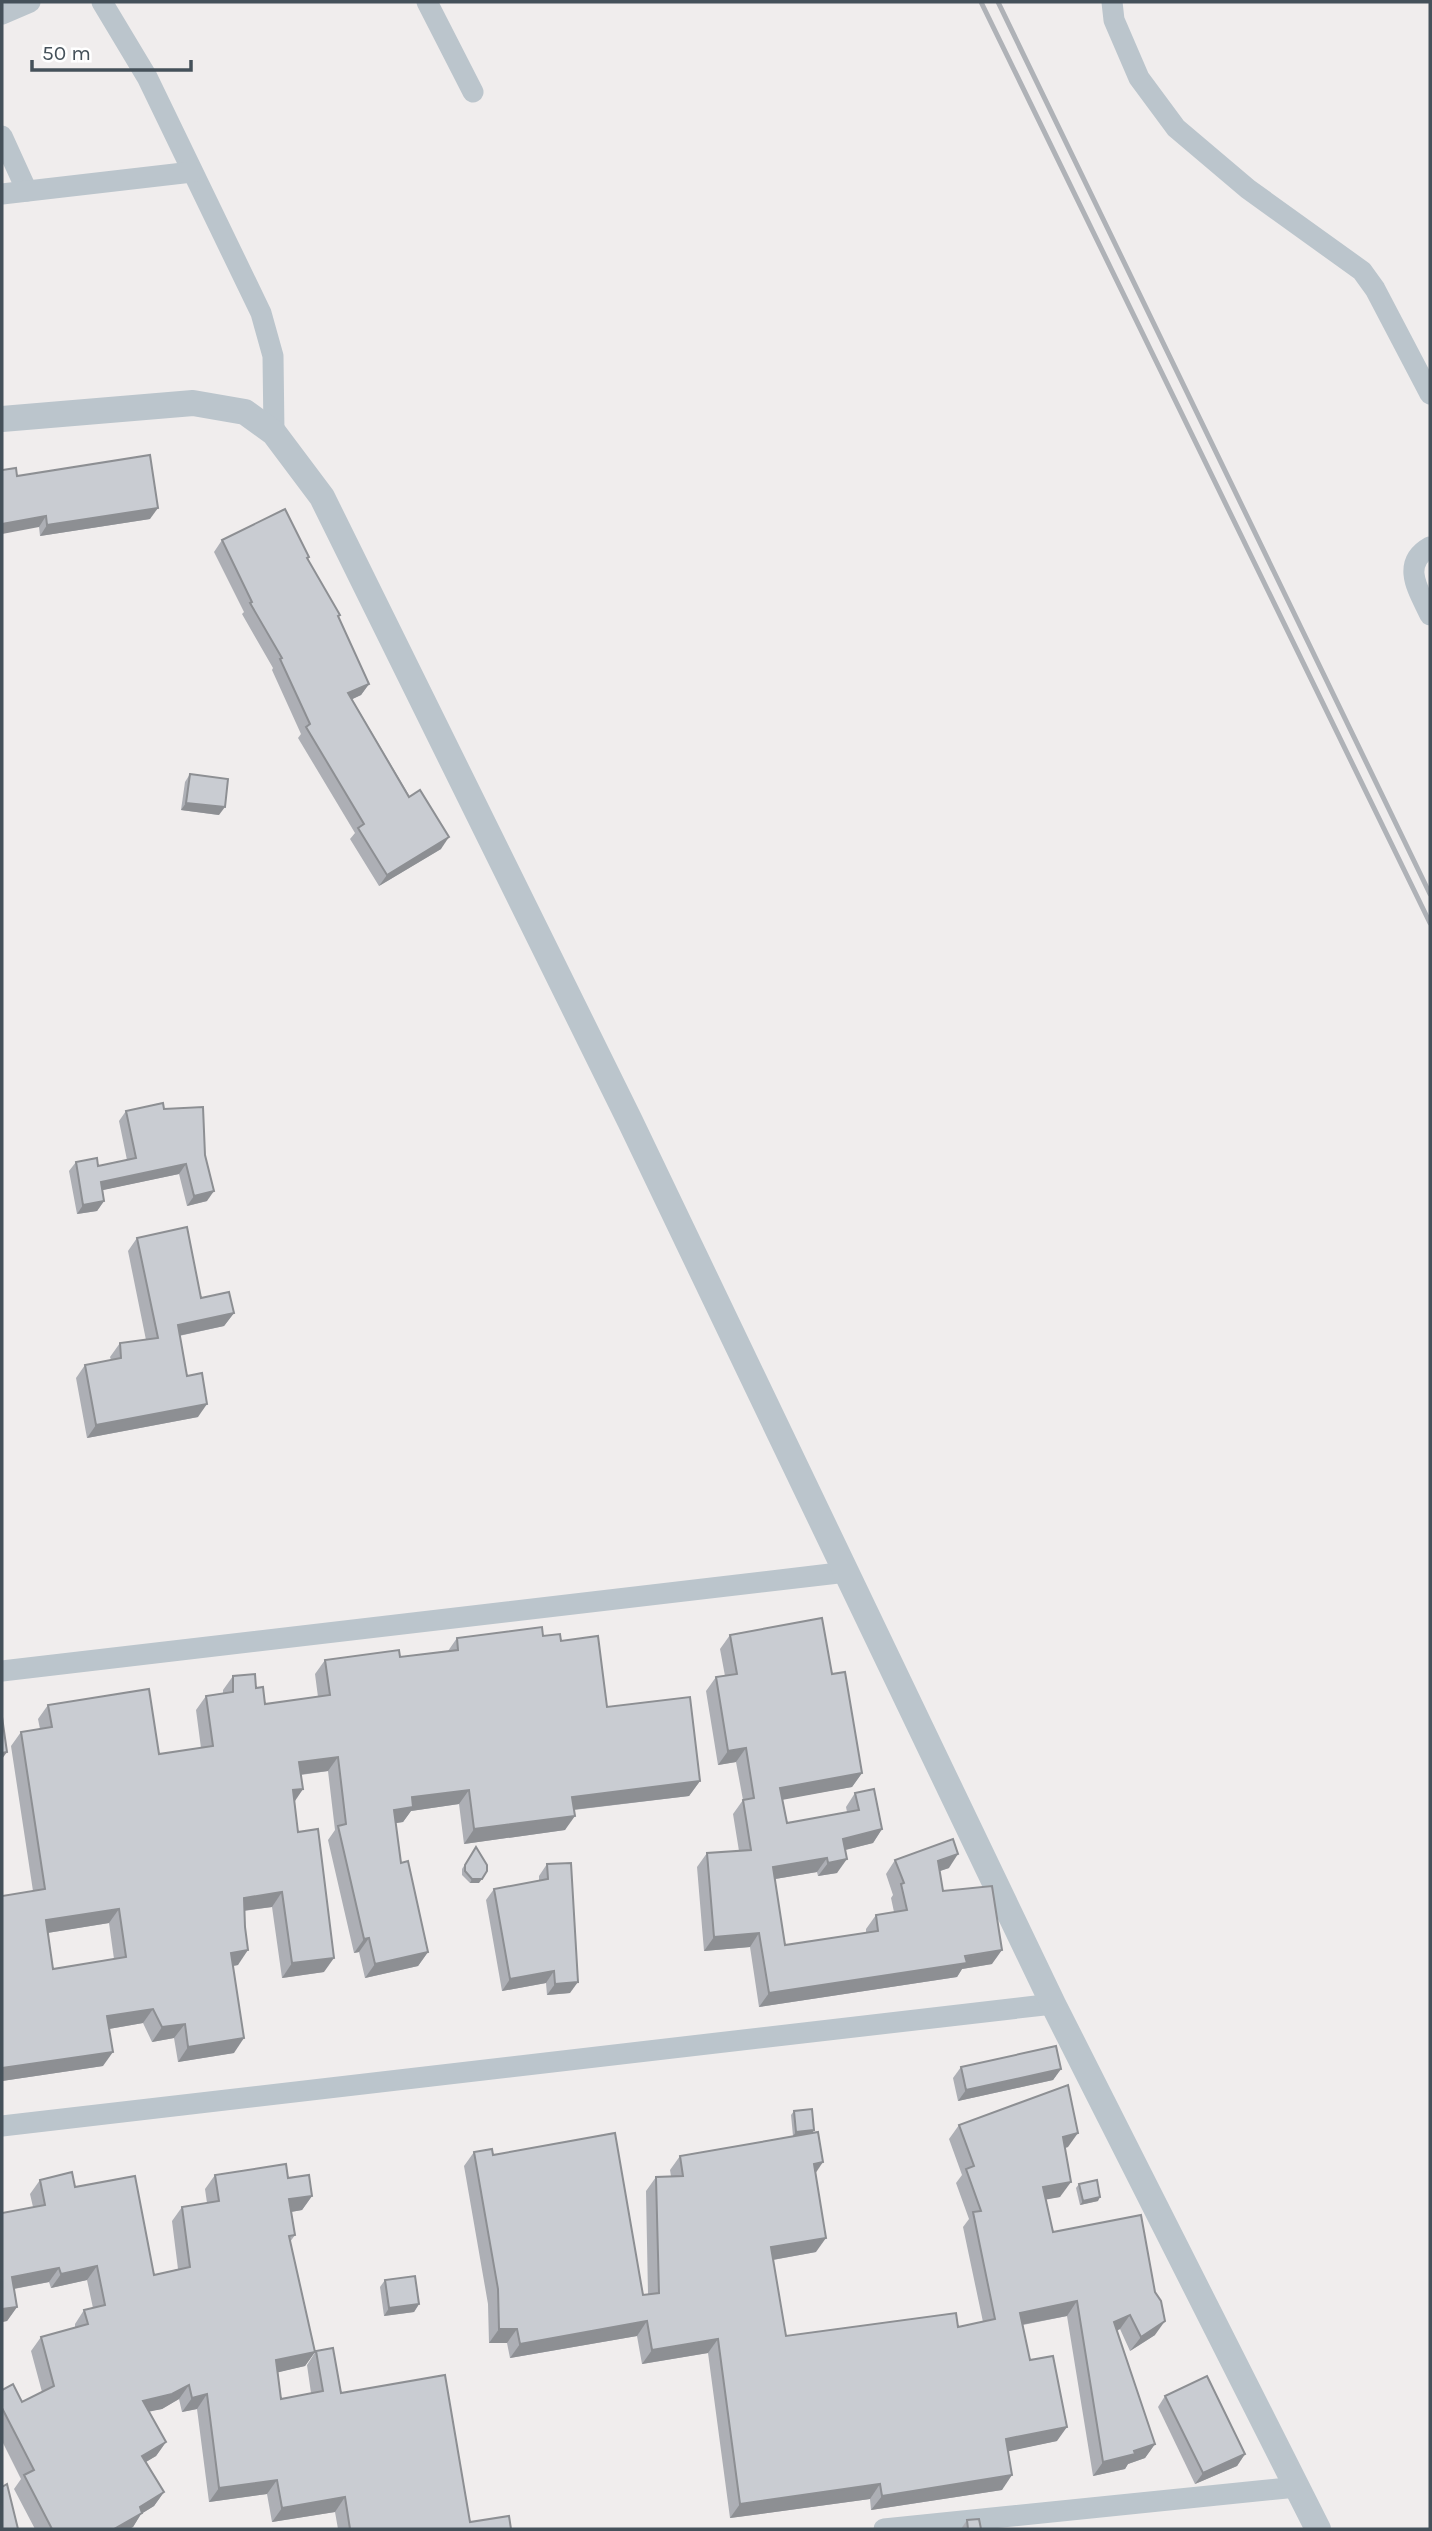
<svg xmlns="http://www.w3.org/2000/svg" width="1432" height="2531" font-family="Karla,sans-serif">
  <rect width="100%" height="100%" fill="#f0eded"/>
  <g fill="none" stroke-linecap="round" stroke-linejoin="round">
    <g stroke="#bbc5cc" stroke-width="21">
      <polyline points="102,2 147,77 261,313 273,356 274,433"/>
      <polyline points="427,2 473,92"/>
      <polyline points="1112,2 1114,20 1139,78 1176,128 1248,189 1362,271 1375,289 1430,394"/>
      <polyline points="2,14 30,2"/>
      <polyline points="2,136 27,191"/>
      <polyline points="2,194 192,172"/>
      <path d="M1430,547C1400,564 1419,591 1430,615"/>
      <polyline points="2,1671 847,1572"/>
      <polyline points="2,2126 1053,2004"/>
      <polyline points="884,2529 1297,2487"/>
    </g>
    <polyline stroke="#bbc5cc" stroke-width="26" points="2,419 193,403 245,412 274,433 322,497 630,1121 1053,2004 1318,2529"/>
    <g stroke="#afb2b7" stroke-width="5">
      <polyline points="981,2 1430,923"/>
      <polyline points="998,2 1430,894"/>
    </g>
  </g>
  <g fill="#adafb5" fill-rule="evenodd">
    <polygon points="17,476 150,519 40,536 39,527"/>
    <polygon points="222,540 307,559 338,617 369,684 361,695 352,699 441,849 379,886 350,839 355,833 298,738 301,734 272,670 273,668 242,614 244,612 214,552"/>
    <polygon points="190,774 219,815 181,810 185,782"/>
    <polygon points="164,1109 207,1201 187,1206 179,1174 102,1190 104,1201 97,1211 77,1214 69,1171 76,1162 98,1166 127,1160 119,1121 126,1111"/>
    <polygon points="137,1238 201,1298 234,1313 224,1326 179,1336 187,1376 198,1417 87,1438 76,1378 85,1365 111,1360 110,1357 120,1343 146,1340 128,1251"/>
    <polygon points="730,1635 832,1674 862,1773 852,1787 782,1799 787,1823 847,1812 846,1807 855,1793 882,1829 873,1843 845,1850 837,1873 818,1876 817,1872 775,1879 785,1945 866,1933 866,1929 876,1915 894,1912 891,1898 893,1895 886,1874 895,1860 949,1868 940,1871 943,1891 992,1964 962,1969 957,1977 759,2007 750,1947 704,1951 697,1867 707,1853 739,1851 733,1814 743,1800 736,1762 718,1765 706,1691 716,1677 725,1676 720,1649"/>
    <path d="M543,1636L561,1641L607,1707L700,1781L689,1796L574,1810L565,1830L464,1844L459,1804L411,1811L403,1822L395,1823L401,1863L428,1952L418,1966L365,1978L359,1952L354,1953L328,1840L335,1830L328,1771L301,1775L303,1789L294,1801L298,1832L324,1972L282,1978L272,1907L244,1911L238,1965L233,1966L234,2053L178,2062L174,2038L152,2042L143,2023L109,2029L103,2066L2,2081L33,1891L11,1746L21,1732L40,1729L38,1719L48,1705L159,1754L201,1748L196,1710L206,1696L223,1693V1690L233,1676L256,1688L265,1704L318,1697L315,1674L325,1660L400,1657L448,1651L457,1638ZM109,1923L114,1959L53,1969L47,1933Z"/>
    <polygon points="476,1847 479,1883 470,1883 462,1875 462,1869"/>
    <polygon points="547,1864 570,1993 547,1995 546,1983 502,1991 486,1900 494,1889 539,1881 539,1876"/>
    <polygon points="961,2067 1061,2069 1053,2080 958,2101 953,2078"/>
    <polygon points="794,2111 812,2133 815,2174 816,2252 773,2260 786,2336 958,2327 983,2322 963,2227 969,2219 956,2183 962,2175 949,2139 959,2125 1068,2147 1065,2148 1060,2197 1046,2199 1053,2232 1155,2335 1130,2351 1120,2329 1117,2331 1155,2444 1145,2458 1128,2464 1125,2469 1093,2476 1067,2316 1023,2325 1030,2360 1057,2441 1008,2451 1002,2490 871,2510 870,2499 730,2518 708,2353 642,2364 637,2336 510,2358 507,2343 489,2343 488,2304 464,2166 474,2152 493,2155 643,2295 648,2294 646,2191 656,2177 671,2176 670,2170 680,2156 793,2136 791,2115"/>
    <polygon points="286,2164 288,2178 309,2175 312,2196 302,2210 291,2212 295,2235 290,2242 315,2352 305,2366 278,2372 281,2399 311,2393 307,2365 316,2351 333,2348 341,2393 445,2375 470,2522 509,2516 511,2529 338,2529 335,2512 272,2522 267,2494 209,2502 197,2409 182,2412 179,2399 162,2409 149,2411 166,2442 156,2456 146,2462 164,2492 154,2506 141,2514 133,2527 129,2529 35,2529 14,2489 21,2479 2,2441 2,2390 13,2384 22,2402 42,2392 31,2351 41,2337 75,2328 75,2324 84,2310 93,2308 87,2280 51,2288 49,2282 14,2289 17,2307 7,2321 2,2322 2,2213 33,2207 30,2194 40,2180 72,2172 75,2187 135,2176 154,2275 178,2269 172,2221 182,2207 207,2203 205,2189 215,2175"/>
    <polygon points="1079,2184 1098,2201 1080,2205 1076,2188"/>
    <polygon points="385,2280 419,2304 414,2312 384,2316 380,2287"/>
    <polygon points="1165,2396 1245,2454 1237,2466 1195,2484 1158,2407"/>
    <polygon points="967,2520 981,2529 961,2529"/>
  </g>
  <g fill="#8d8f93">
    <polygon points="158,508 150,519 40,536 47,525"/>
    <polygon points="46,516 39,527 2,534 2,524"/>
    <polygon points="369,684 361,695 340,705 348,693"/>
    <polygon points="186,803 225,807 219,815 181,810"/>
    <polygon points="449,837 441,849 379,886 387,875"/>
    <polygon points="186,1164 179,1174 94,1192 101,1182"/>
    <polygon points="214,1191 207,1201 187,1206 194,1196"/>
    <polygon points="104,1201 97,1211 77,1214 83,1205"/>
    <polygon points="234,1313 224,1326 168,1338 178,1325"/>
    <polygon points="207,1404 198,1417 87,1438 96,1425"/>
    <polygon points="746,1748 736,1762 718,1765 728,1751"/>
    <polygon points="7,1752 2,1759 2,1753"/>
    <polygon points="338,1757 328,1771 289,1776 299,1762"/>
    <polygon points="862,1773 852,1787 771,1802 780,1788"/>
    <polygon points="700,1781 689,1796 562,1811 572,1797"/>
    <polygon points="303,1789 293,1804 293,1790"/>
    <polygon points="469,1790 459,1804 411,1811 403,1822 384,1825 394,1810 412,1797"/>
    <polygon points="575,1816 565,1830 464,1844 474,1829"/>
    <polygon points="882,1829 873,1843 833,1853 843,1839"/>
    <polygon points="958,1854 949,1868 928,1875 938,1861"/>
    <polygon points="827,1858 817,1872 763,1881 773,1867"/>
    <polygon points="847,1859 837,1873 818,1876 828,1863"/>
    <polygon points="472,1879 482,1879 479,1883 470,1883"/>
    <polygon points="282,1892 272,1907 234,1912 244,1898"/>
    <polygon points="119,1909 109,1923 35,1935 46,1920"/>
    <polygon points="759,1933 750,1947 704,1951 714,1937"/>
    <polygon points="369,1938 359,1952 354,1953 364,1939"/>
    <polygon points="248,1950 238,1965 221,1968 231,1953"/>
    <polygon points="1002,1950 992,1964 962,1969 957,1977 759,2007 769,1993"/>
    <polygon points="428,1952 418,1966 365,1978 375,1964"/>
    <polygon points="334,1958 324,1972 282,1978 292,1963"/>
    <polygon points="554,1971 546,1983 502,1991 510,1979"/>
    <polygon points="578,1982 570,1993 547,1995 555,1984"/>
    <polygon points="153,2009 143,2023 97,2031 107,2016"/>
    <polygon points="185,2024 174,2038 152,2042 162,2027"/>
    <polygon points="244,2038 234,2053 178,2062 188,2047"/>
    <polygon points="113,2052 103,2066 2,2081 2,2068"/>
    <polygon points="1061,2069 1053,2080 958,2101 966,2090"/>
    <polygon points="814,2130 812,2134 793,2136 796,2132"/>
    <polygon points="1078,2133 1068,2147 1053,2151 1063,2137"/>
    <polygon points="823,2162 813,2177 814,2164"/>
    <polygon points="1071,2182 1060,2197 1033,2202 1043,2187"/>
    <polygon points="312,2196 302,2210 279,2214 289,2199"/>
    <polygon points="1100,2197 1098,2201 1080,2205 1083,2201"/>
    <polygon points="826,2238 816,2252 761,2262 771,2247"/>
    <polygon points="97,2266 87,2280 51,2288 61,2274"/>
    <polygon points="59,2268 49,2282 2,2291 12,2277"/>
    <polygon points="1077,2301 1067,2316 1010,2327 1020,2313"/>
    <polygon points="419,2304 414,2312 384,2316 389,2308"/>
    <polygon points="17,2307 7,2321 2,2322 2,2309"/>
    <polygon points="1130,2315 1120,2329 1103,2336 1114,2322"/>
    <polygon points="647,2321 637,2336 510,2358 520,2344"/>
    <polygon points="1165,2321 1155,2335 1130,2351 1141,2337"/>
    <polygon points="499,2329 517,2329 507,2343 489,2343"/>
    <polygon points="718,2339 708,2353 642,2364 652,2350"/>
    <polygon points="315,2352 305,2366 267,2375 276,2360"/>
    <polygon points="189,2385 179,2399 162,2409 133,2415 143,2401"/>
    <polygon points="207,2394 197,2409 182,2412 192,2398"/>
    <polygon points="1067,2427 1057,2441 996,2454 1006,2439"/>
    <polygon points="166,2442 156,2456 132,2470 142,2456"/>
    <polygon points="1155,2444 1145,2458 1128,2464 1125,2469 1093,2476 1103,2462"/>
    <polygon points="1245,2454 1237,2466 1195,2484 1203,2473"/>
    <polygon points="1012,2475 1002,2490 871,2510 882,2496"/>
    <polygon points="277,2480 267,2494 209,2502 219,2488"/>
    <polygon points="880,2484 870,2499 730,2518 740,2504"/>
    <polygon points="164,2492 154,2506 141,2514 133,2527 129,2529 114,2529 140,2507"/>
    <polygon points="345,2497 335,2512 272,2522 282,2508"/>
  </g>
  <g fill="#c9ccd2" stroke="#8d8f93" stroke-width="2" fill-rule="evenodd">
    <polygon points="150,455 158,508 47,525 46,516 2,524 2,470 16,468 17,476"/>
    <polygon points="285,509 309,557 307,558 340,615 338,616 369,684 348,693 409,797 420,790 449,837 387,875 358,828 364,824 306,727 310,724 280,659 282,658 250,603 252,602 222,540"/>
    <polygon points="190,774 228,779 225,807 186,803"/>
    <polygon points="163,1103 164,1109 203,1107 205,1155 214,1191 194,1196 186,1164 101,1182 104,1201 83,1205 76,1162 97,1158 98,1166 136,1158 126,1111"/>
    <polygon points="187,1227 201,1298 229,1292 234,1313 178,1325 187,1376 202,1373 207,1404 96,1425 85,1365 121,1358 120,1343 158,1338 137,1238"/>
    <polygon points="822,1618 832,1674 845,1672 862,1773 780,1788 787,1823 859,1810 855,1793 874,1789 882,1829 843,1839 847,1859 828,1863 827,1858 773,1867 785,1945 878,1931 876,1915 907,1910 901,1884 904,1883 895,1860 953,1839 958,1854 938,1861 943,1891 992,1886 1002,1950 965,1956 967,1963 769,1993 759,1933 714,1937 707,1853 751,1850 743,1800 754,1798 746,1748 728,1751 716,1677 737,1674 730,1635"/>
    <path d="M542,1627L543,1636L560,1634L561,1641L598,1636L607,1707L690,1697L700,1781L572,1797L575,1816L474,1829L469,1790L412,1797L413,1807L394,1810L401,1863L408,1861L428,1952L375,1964L369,1938L364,1939L338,1826L346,1824L338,1757L299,1762L303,1789L293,1790L298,1832L318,1829L334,1958L292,1963L282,1892L244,1898L245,1927L248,1950L231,1953L244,2038L188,2047L185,2024L162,2027L153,2009L107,2016L113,2052L2,2068V1896L45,1889L21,1732L52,1727L48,1705L149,1689L159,1754L213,1746L206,1696L233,1692V1676L255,1674L256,1688L263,1687L265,1704L330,1695L325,1660L399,1650L400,1657L458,1650L457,1638ZM119,1909L126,1957L53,1969L46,1920Z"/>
    <polygon points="2,1717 7,1752 2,1753"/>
    <polygon points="476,1847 487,1865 487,1871 482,1879 472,1879 465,1871 465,1865"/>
    <polygon points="571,1863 578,1982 555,1984 554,1971 510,1979 494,1889 548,1879 547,1864"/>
    <polygon points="1056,2046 1061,2069 966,2090 961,2067"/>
    <polygon points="1068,2085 1078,2133 1063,2137 1071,2182 1043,2187 1053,2232 1141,2215 1155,2292 1161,2301 1165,2321 1141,2337 1130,2315 1114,2322 1155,2444 1134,2451 1135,2454 1103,2462 1077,2301 1020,2313 1030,2360 1053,2356 1067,2427 1006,2439 1012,2475 882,2496 880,2484 740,2504 718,2339 652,2350 647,2321 520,2344 517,2329 499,2329 498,2289 474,2152 492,2149 493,2155 615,2133 643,2295 659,2293 656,2177 683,2176 680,2156 818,2132 823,2162 814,2164 826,2238 771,2247 786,2336 956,2313 958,2327 995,2319 973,2212 981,2211 966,2169 974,2166 959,2125"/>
    <polygon points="812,2109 814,2130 796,2132 794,2111"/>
    <polygon points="286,2164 288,2178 309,2175 312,2196 289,2199 295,2235 289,2236 315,2352 276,2360 281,2399 323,2391 316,2351 333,2348 341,2393 445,2375 470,2522 509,2516 511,2529 350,2529 345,2497 282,2508 277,2480 219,2488 207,2394 192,2398 189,2385 172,2394 143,2401 166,2442 142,2456 164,2492 140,2507 142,2513 114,2529 52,2529 24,2475 34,2470 2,2408 2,2390 13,2384 22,2402 54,2386 41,2337 88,2324 84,2310 105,2305 97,2266 61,2274 59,2268 12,2277 17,2307 2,2309 2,2213 45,2205 40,2180 72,2172 75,2187 135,2176 154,2275 190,2267 182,2207 219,2201 215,2175"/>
    <polygon points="1097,2180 1100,2197 1083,2201 1079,2184"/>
    <polygon points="415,2276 419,2304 389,2308 385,2280"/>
    <polygon points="1207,2376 1245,2454 1203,2473 1165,2396"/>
    <polygon points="7,2484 18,2529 2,2529 2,2487"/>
    <polygon points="979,2519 981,2529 968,2529 967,2520"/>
  </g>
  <rect width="1432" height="2531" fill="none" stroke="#45515a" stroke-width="7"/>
  <path d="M32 60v10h159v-10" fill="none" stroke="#45515a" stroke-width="3.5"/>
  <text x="42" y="60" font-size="21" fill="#45515a" stroke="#ffffff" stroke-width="5" paint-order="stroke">50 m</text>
</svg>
